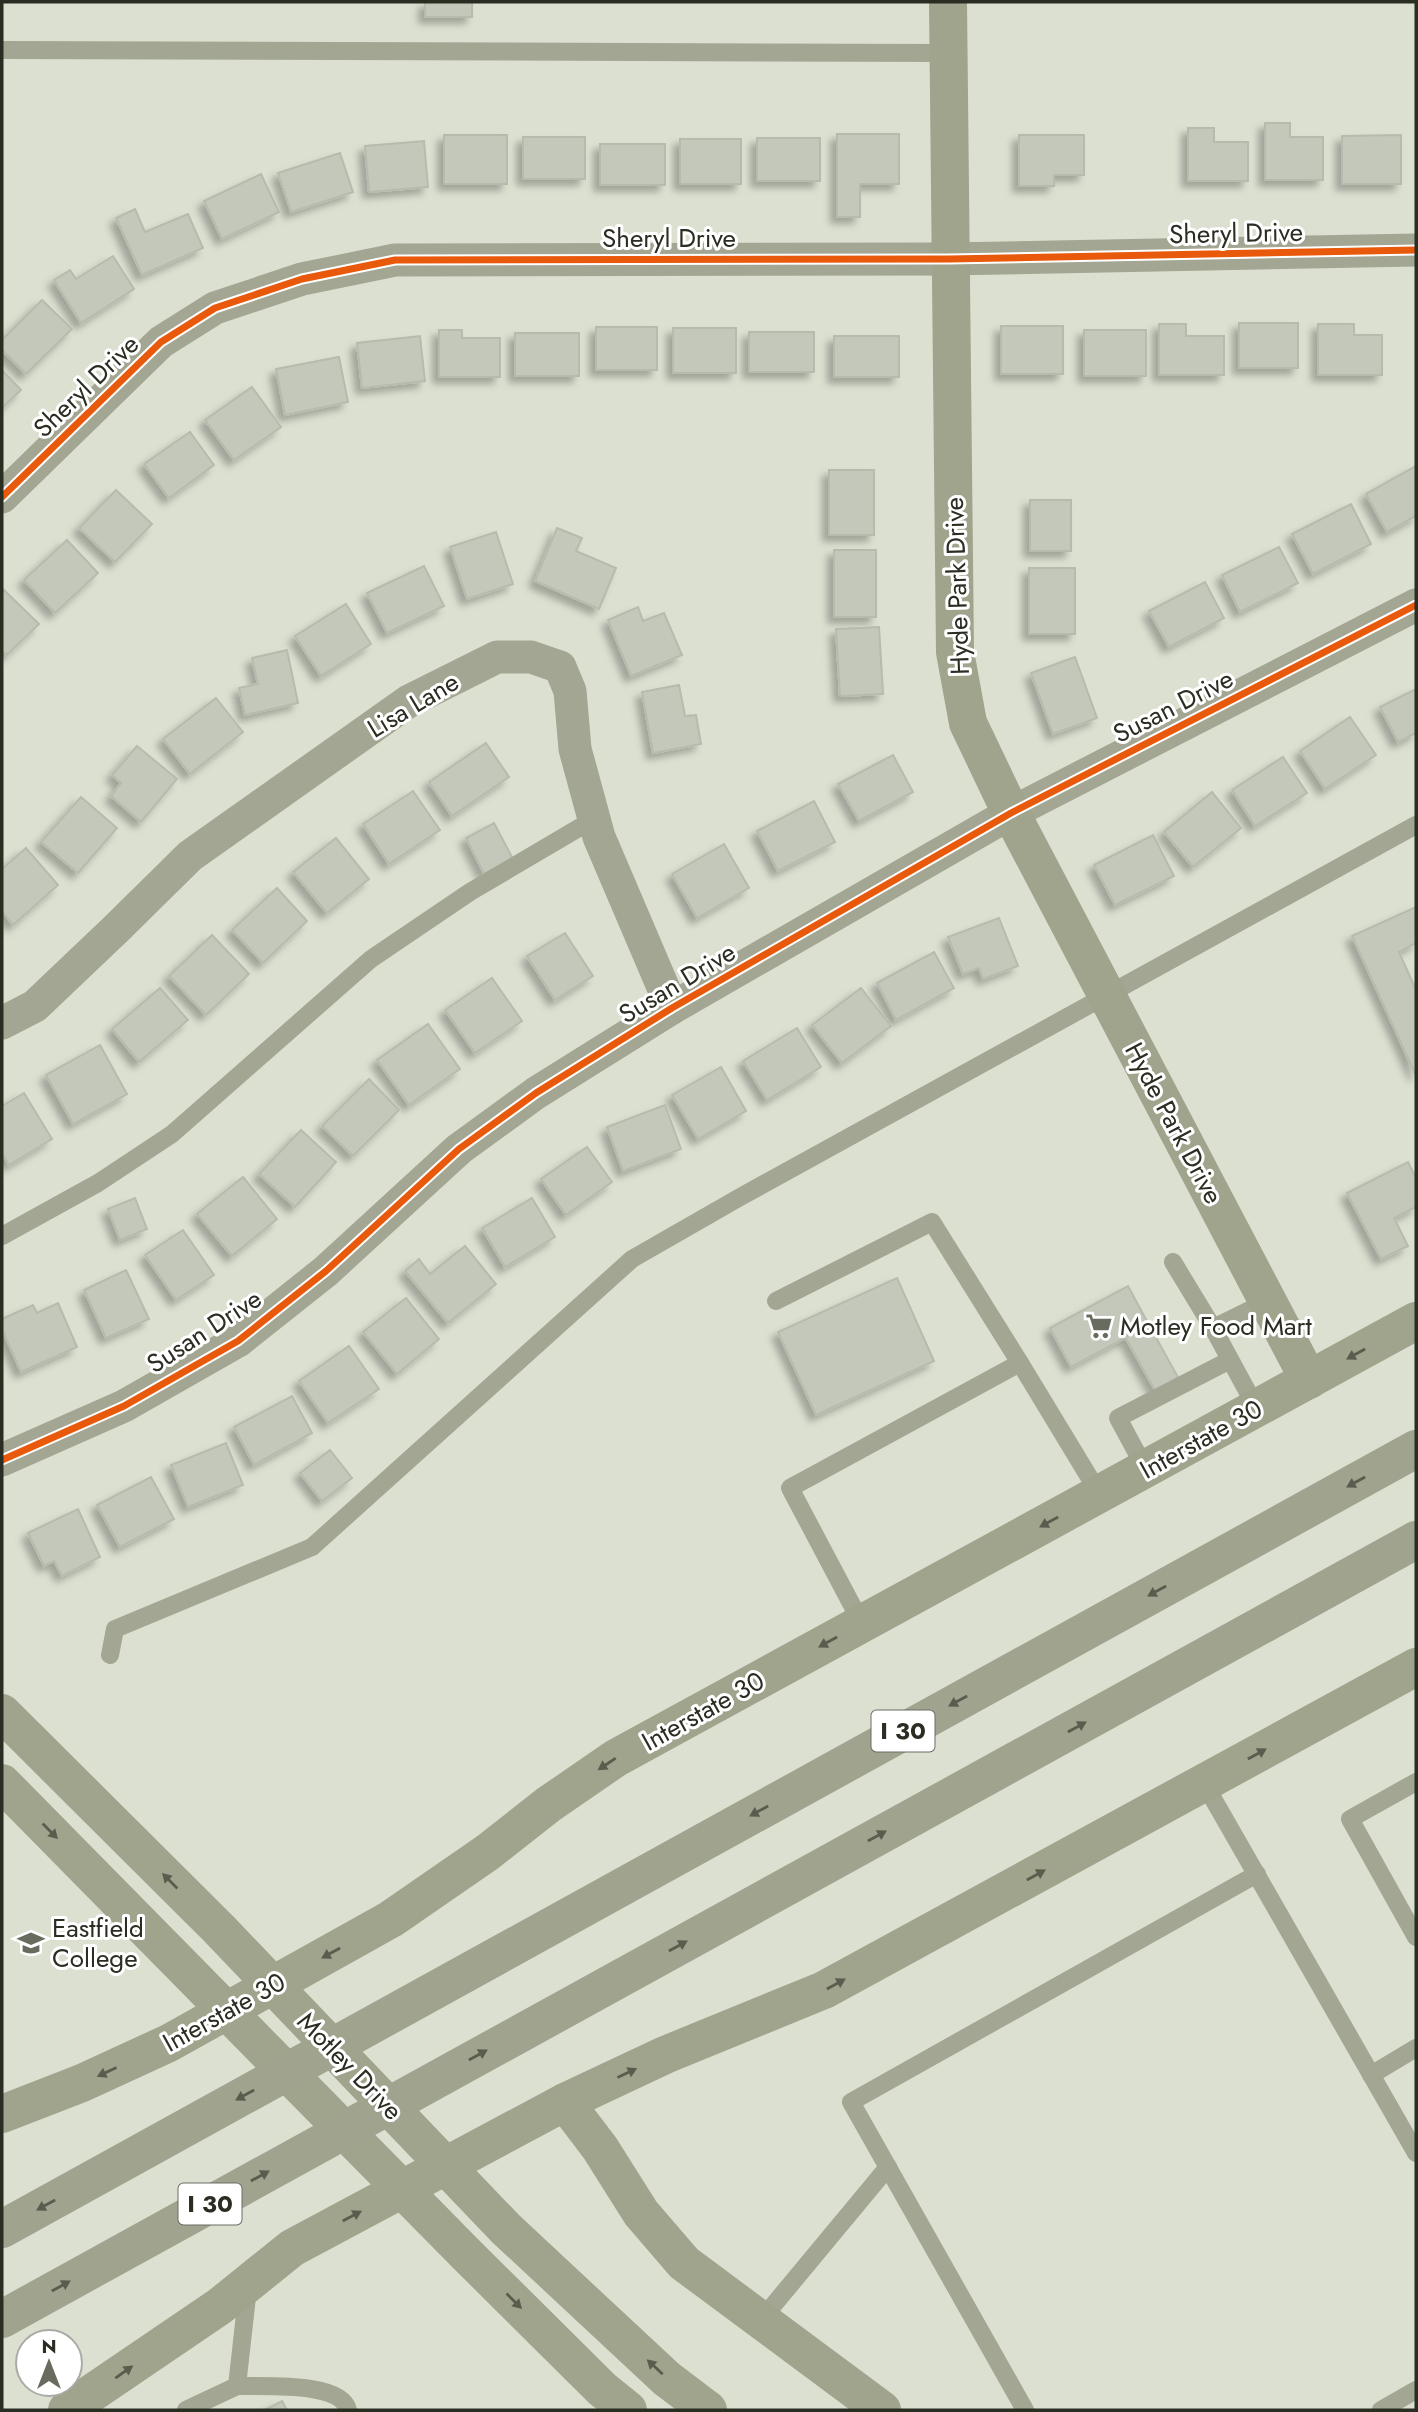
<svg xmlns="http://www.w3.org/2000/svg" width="1418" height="2412" font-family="Jost,sans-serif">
  <defs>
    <filter id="shadow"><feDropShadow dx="-6" dy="6" stdDeviation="3.5" flood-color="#0004"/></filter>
  </defs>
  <rect width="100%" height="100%" fill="#dce0d1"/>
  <g fill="#c4c8bb" stroke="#b7bbae" stroke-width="2" filter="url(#shadow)">
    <rect x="425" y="2" width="47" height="15"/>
    <polygon points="1265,123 1290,123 1290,137 1323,137 1323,180 1265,180"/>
    <polygon points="1188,128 1214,128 1214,142 1248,142 1248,181 1188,181"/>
    <polygon points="837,134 899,134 899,184 860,184 860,217 837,217"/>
    <rect x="444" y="135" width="63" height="49"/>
    <polygon points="1019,135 1084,135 1084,175 1054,175 1054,186 1019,186"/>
    <polygon points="1401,135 1401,184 1342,184 1342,136"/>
    <rect x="523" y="137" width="62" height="42"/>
    <rect x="757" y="138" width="63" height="43"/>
    <rect x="680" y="139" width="61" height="45"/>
    <polygon points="424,141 428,187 369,192 365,146"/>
    <rect x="600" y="144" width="65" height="41"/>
    <polygon points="340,153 353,192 291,212 278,173"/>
    <polygon points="261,174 279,212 222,239 204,201"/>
    <polygon points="135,209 145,232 188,214 203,248 142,275 116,218"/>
    <polygon points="113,256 134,289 81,323 54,280 70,270 76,279"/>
    <polygon points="42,300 72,329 26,374 2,350 2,340"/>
    <rect x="1239" y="323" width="59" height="45"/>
    <polygon points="1159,324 1186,324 1186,336 1224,336 1224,375 1159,375"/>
    <polygon points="1318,324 1354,324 1354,335 1382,335 1382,375 1318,375"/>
    <rect x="1001" y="326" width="62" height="48"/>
    <rect x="596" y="327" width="61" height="43"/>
    <rect x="673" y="328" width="63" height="45"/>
    <polygon points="439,330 462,330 462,338 500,338 500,377 439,377"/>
    <rect x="1084" y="330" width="62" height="46"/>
    <rect x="749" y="332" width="65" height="40"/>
    <rect x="515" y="333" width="64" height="43"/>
    <polygon points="420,336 425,381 362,388 357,343"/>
    <rect x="834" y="336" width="65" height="41"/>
    <polygon points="339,357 348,402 285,415 276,369"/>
    <polygon points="2,370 21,390 2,408"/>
    <polygon points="252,387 281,427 234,460 205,420"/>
    <polygon points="190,432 214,465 169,498 144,464"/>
    <polygon points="1416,466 1416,516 1387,532 1366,494"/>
    <rect x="829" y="470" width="45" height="65"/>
    <polygon points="116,490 152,524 115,562 79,528"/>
    <rect x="1030" y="500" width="41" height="51"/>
    <polygon points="1351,504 1371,544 1313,574 1292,534"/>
    <polygon points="557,528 582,538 576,551 616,568 599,609 535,581"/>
    <polygon points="496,532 513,584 467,599 450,547"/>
    <polygon points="67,540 98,573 55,613 24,580"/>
    <polygon points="1279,547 1298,583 1240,612 1222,575"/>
    <rect x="834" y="550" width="42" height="67"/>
    <polygon points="424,566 444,606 387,633 367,593"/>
    <rect x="1029" y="568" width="46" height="66"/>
    <polygon points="1205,582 1224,618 1169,647 1149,611"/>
    <polygon points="3,589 39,624 7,655 2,651"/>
    <polygon points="346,604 371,644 321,676 295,636"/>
    <polygon points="638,607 643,621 664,613 682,655 631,676 608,620"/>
    <polygon points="879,627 883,694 840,696 836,629"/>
    <polygon points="287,650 298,703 245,715 239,688 258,684 252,658"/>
    <polygon points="1075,657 1097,718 1053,734 1031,673"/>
    <polygon points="679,685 685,716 696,715 701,744 653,753 642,692"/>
    <polygon points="1416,689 1416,733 1398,742 1380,707"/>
    <polygon points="216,698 243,732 190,774 163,739"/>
    <polygon points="1350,717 1376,755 1325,789 1300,751"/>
    <polygon points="486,743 509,777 452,816 429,782"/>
    <polygon points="137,746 177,779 141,822 111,796 121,783 112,775"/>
    <polygon points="893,755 913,792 859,821 838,784"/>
    <polygon points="1283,757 1307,793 1255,826 1232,790"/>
    <polygon points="413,791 440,830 389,864 363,824"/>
    <polygon points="1212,792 1241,828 1193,867 1164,832"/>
    <polygon points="81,797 117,828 78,873 41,842"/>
    <polygon points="814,801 835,842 778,871 757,831"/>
    <polygon points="494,823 513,859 484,874 466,838"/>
    <polygon points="1153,835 1174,876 1115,905 1094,865"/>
    <polygon points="336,838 369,879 327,913 293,872"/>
    <polygon points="724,844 749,888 697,918 672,874"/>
    <polygon points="26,848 58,885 13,925 2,911 2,869"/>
    <polygon points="277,888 307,921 263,963 232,930"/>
    <polygon points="1416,907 1416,943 1399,952 1416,990 1416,1076 1352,936"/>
    <polygon points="999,918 1018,966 983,979 979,968 963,974 948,937"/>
    <polygon points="565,933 593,976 555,1000 527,956"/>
    <polygon points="212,935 249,974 206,1015 169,976"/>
    <polygon points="934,952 954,988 896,1020 877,983"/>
    <polygon points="492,978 522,1021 475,1053 445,1010"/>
    <polygon points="160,988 188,1020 139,1062 112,1029"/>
    <polygon points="861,988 891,1026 842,1063 812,1025"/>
    <polygon points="428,1024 460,1069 409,1105 377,1060"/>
    <polygon points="797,1028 821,1067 767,1100 743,1061"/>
    <polygon points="100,1045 127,1094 73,1124 46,1075"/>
    <polygon points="721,1067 746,1111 698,1139 672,1095"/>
    <polygon points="369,1079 399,1110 353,1156 322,1126"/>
    <polygon points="24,1093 52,1139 9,1165 2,1153 2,1106"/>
    <polygon points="665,1105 681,1149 623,1171 607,1127"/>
    <polygon points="301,1130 336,1162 295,1207 259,1174"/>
    <polygon points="587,1147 612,1182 566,1215 541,1179"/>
    <polygon points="1408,1162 1416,1178 1416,1207 1394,1218 1408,1246 1381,1259 1347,1193"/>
    <polygon points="243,1177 277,1219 232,1256 197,1214"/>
    <polygon points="135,1198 147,1229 120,1240 108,1209"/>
    <polygon points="532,1198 555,1237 505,1267 482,1228"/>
    <polygon points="183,1230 214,1275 176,1300 145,1255"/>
    <polygon points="465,1246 496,1284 448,1323 405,1271 419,1259 430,1274"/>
    <polygon points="126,1270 149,1319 106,1338 84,1290"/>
    <polygon points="897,1278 934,1361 816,1415 778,1332"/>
    <polygon points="1128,1286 1149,1325 1071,1367 1050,1328"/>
    <polygon points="406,1298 439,1339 397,1374 363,1332"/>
    <polygon points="58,1303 77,1347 21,1372 2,1329 2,1319 33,1305 37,1313"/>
    <polygon points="1149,1325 1179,1379 1156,1392 1125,1337"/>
    <polygon points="349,1346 379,1389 328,1423 299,1381"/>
    <polygon points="292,1396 312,1433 254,1465 234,1427"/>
    <polygon points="226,1443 243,1485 188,1507 171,1465"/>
    <polygon points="330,1450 352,1478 322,1501 300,1473"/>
    <polygon points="151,1477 174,1519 120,1547 97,1505"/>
    <polygon points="78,1509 100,1557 62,1576 54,1561 44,1566 28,1533"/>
    <polygon points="282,2401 287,2410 265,2410"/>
  </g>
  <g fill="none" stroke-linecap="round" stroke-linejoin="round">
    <g stroke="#a2a692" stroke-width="18">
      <polyline points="2,50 948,53"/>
      <polyline points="2,1236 98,1183 172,1134 371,959 470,892 594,819"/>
      <polyline points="1173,1262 1213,1328 1268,1301"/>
      <polyline points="776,1301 932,1222 1020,1363"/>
      <polyline points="1213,1328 1257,1409"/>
      <polyline points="1146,1470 1118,1418 1230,1360"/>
      <polyline points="862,1624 790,1488 1020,1363 1100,1495"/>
      <polyline points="110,1655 115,1629 312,1547 632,1259 742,1196 1416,825"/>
      <polyline points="1416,1782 1350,1819 1416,1937"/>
      <polyline points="1204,1783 1416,2153"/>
      <polyline points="1371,2075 1416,2048"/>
      <polyline points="761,2320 888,2167"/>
      <path d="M237,2386C262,2387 341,2381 348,2410"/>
      <polyline points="186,2410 237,2386 248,2288"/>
      <polyline points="1025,2410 851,2102 1257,1874"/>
      <polyline points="1381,2410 1416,2390"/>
    </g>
    <g stroke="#a2a692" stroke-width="33">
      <polyline points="2,497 161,342 215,308 302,279 395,260 949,259 1416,250"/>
      <polyline points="2,1023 35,1006 117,928 190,856 409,701 497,657 531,657 560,667 570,691 575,749 599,837 672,1008"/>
      <polyline points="2,1460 124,1406 238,1341 326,1271 459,1149 536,1093 672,1008 1011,813 1416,605"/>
    </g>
    <g stroke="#a0a48d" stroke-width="38">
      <polyline points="948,2 955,652 968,723 1011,813 1309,1380"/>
      <polyline points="2,1713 219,1929 506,2229 667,2379 708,2410"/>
      <polyline points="2,1783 465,2253 602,2389 628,2410"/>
      <polyline points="565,2102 600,2148 641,2213 684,2263 882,2410"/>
      <polyline points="2,2114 82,2083 169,2043 391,1919 488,1852 549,1804 616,1758 1416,1321"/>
      <polyline points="67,2410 220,2306 292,2248 565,2102 665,2055 824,1990 1416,1667"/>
    </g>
    <g stroke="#a0a48f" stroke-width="38">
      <polyline points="2,2229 1416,1449"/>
      <polyline points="2,2319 1416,1540"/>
    </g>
    <g stroke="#fff" stroke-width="11">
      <g id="cycleway">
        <polyline points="2,497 161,342 215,308 302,279 395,260 949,259 1416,250"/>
        <polyline points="2,1460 124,1406 238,1341 326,1271 459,1149 536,1093 672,1008 1011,813 1416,605"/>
      </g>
    </g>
    <use href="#cycleway" stroke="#e8590c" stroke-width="7"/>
  </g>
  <defs><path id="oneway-solid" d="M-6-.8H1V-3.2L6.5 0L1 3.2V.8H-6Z" transform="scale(1.75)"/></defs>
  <g fill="#595d4d">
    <use href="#oneway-solid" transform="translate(1356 1354) rotate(151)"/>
    <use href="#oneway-solid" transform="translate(1049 1522) rotate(151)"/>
    <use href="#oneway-solid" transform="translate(828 1642) rotate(151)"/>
    <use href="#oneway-solid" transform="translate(1257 1754) rotate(-29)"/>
    <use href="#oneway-solid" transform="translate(607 1764) rotate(146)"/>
    <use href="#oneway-solid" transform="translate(50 1831) rotate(45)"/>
    <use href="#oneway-solid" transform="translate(1036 1875) rotate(-29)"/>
    <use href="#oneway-solid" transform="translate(170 1881) rotate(-135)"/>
    <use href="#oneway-solid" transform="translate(331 1953) rotate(151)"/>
    <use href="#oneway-solid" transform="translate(836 1984) rotate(-29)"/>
    <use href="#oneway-solid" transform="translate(107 2072) rotate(155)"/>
    <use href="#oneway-solid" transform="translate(627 2073) rotate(-25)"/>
    <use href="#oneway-solid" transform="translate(352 2216) rotate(-28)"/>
    <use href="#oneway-solid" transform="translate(514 2301) rotate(45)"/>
    <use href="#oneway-solid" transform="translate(655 2367) rotate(-137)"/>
    <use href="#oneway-solid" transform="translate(124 2372) rotate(-35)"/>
  </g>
  <g fill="#595d4e">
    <use href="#oneway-solid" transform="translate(1356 1482) rotate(151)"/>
    <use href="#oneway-solid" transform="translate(1157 1591) rotate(151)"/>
    <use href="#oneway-solid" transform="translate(958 1701) rotate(151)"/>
    <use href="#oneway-solid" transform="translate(1077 1727) rotate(-29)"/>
    <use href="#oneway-solid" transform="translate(759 1811) rotate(151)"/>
    <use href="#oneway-solid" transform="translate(877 1836) rotate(-29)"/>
    <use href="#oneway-solid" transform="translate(678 1946) rotate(-29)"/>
    <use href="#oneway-solid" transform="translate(478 2055) rotate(-29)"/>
    <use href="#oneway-solid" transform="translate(245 2095) rotate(151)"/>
    <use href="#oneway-solid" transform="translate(260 2176) rotate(-29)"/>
    <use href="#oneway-solid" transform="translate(46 2205) rotate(151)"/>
    <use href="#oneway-solid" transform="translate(61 2286) rotate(-29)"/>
  </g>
  <defs>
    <g id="supermarket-bare" transform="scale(2.1)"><path d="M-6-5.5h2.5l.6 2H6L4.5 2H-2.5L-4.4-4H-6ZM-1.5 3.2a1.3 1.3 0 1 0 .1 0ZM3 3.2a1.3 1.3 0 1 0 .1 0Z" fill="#686c5f" stroke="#fff" stroke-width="2.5" paint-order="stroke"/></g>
    <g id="university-bare" transform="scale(2.1)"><path d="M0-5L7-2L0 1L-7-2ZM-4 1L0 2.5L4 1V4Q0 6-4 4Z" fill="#686c5f" stroke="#fff" stroke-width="2.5" paint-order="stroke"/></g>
  </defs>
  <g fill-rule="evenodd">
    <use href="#supermarket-bare" x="1099" y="1326"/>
    <use href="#university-bare" x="31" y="1943"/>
  </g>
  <g text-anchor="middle" stroke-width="6" stroke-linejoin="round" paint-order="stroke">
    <g fill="#fff" stroke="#6a6c64" stroke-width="2">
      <rect x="871.5" y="1710.5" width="63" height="41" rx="5"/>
      <rect x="178.5" y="2183.5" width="63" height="41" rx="5"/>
    </g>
    <g font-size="24" font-weight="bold" fill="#2a2d22">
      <text x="903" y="1739">I 30</text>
      <text x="210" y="2212">I 30</text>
    </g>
    <g font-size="26" fill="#2a2d22" stroke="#fff">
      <text transform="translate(1236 233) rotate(-1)" y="9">Sheryl Drive</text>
      <text x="669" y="247">Sheryl Drive</text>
      <text transform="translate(86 386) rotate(-44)" y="9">Sheryl Drive</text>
      <text transform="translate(957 586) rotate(-92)" y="9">Hyde Park Drive</text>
      <text transform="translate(413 705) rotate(-31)" y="9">Lisa Lane</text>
      <text transform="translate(1173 706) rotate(-27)" y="9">Susan Drive</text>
      <text transform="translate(677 983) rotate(-31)" y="9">Susan Drive</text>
      <text transform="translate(1174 1123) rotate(62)" y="9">Hyde Park Drive</text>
      <text transform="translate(204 1331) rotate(-33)" y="9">Susan Drive</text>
      <text transform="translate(1201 1439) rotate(-29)" y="9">Interstate 30</text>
      <text transform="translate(703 1711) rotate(-29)" y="9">Interstate 30</text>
      <text transform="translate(224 2012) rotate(-29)" y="9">Interstate 30</text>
      <text transform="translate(350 2066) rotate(46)" y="9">Motley Drive</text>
    </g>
    <g font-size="26" fill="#2a2d22" stroke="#fff" text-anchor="start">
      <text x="1120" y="1335">Motley Food Mart</text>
      <text x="52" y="1937">Eastfield<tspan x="52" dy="30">College</tspan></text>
    </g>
  </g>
  <rect width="1418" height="2412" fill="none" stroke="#2a2d22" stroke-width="7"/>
  <g transform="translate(49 2363)"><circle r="33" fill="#ffffff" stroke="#aaaba7" stroke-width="2"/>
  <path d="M0-5L12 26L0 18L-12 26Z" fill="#686c5f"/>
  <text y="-10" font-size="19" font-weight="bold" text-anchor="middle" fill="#2a2d22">N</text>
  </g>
</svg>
